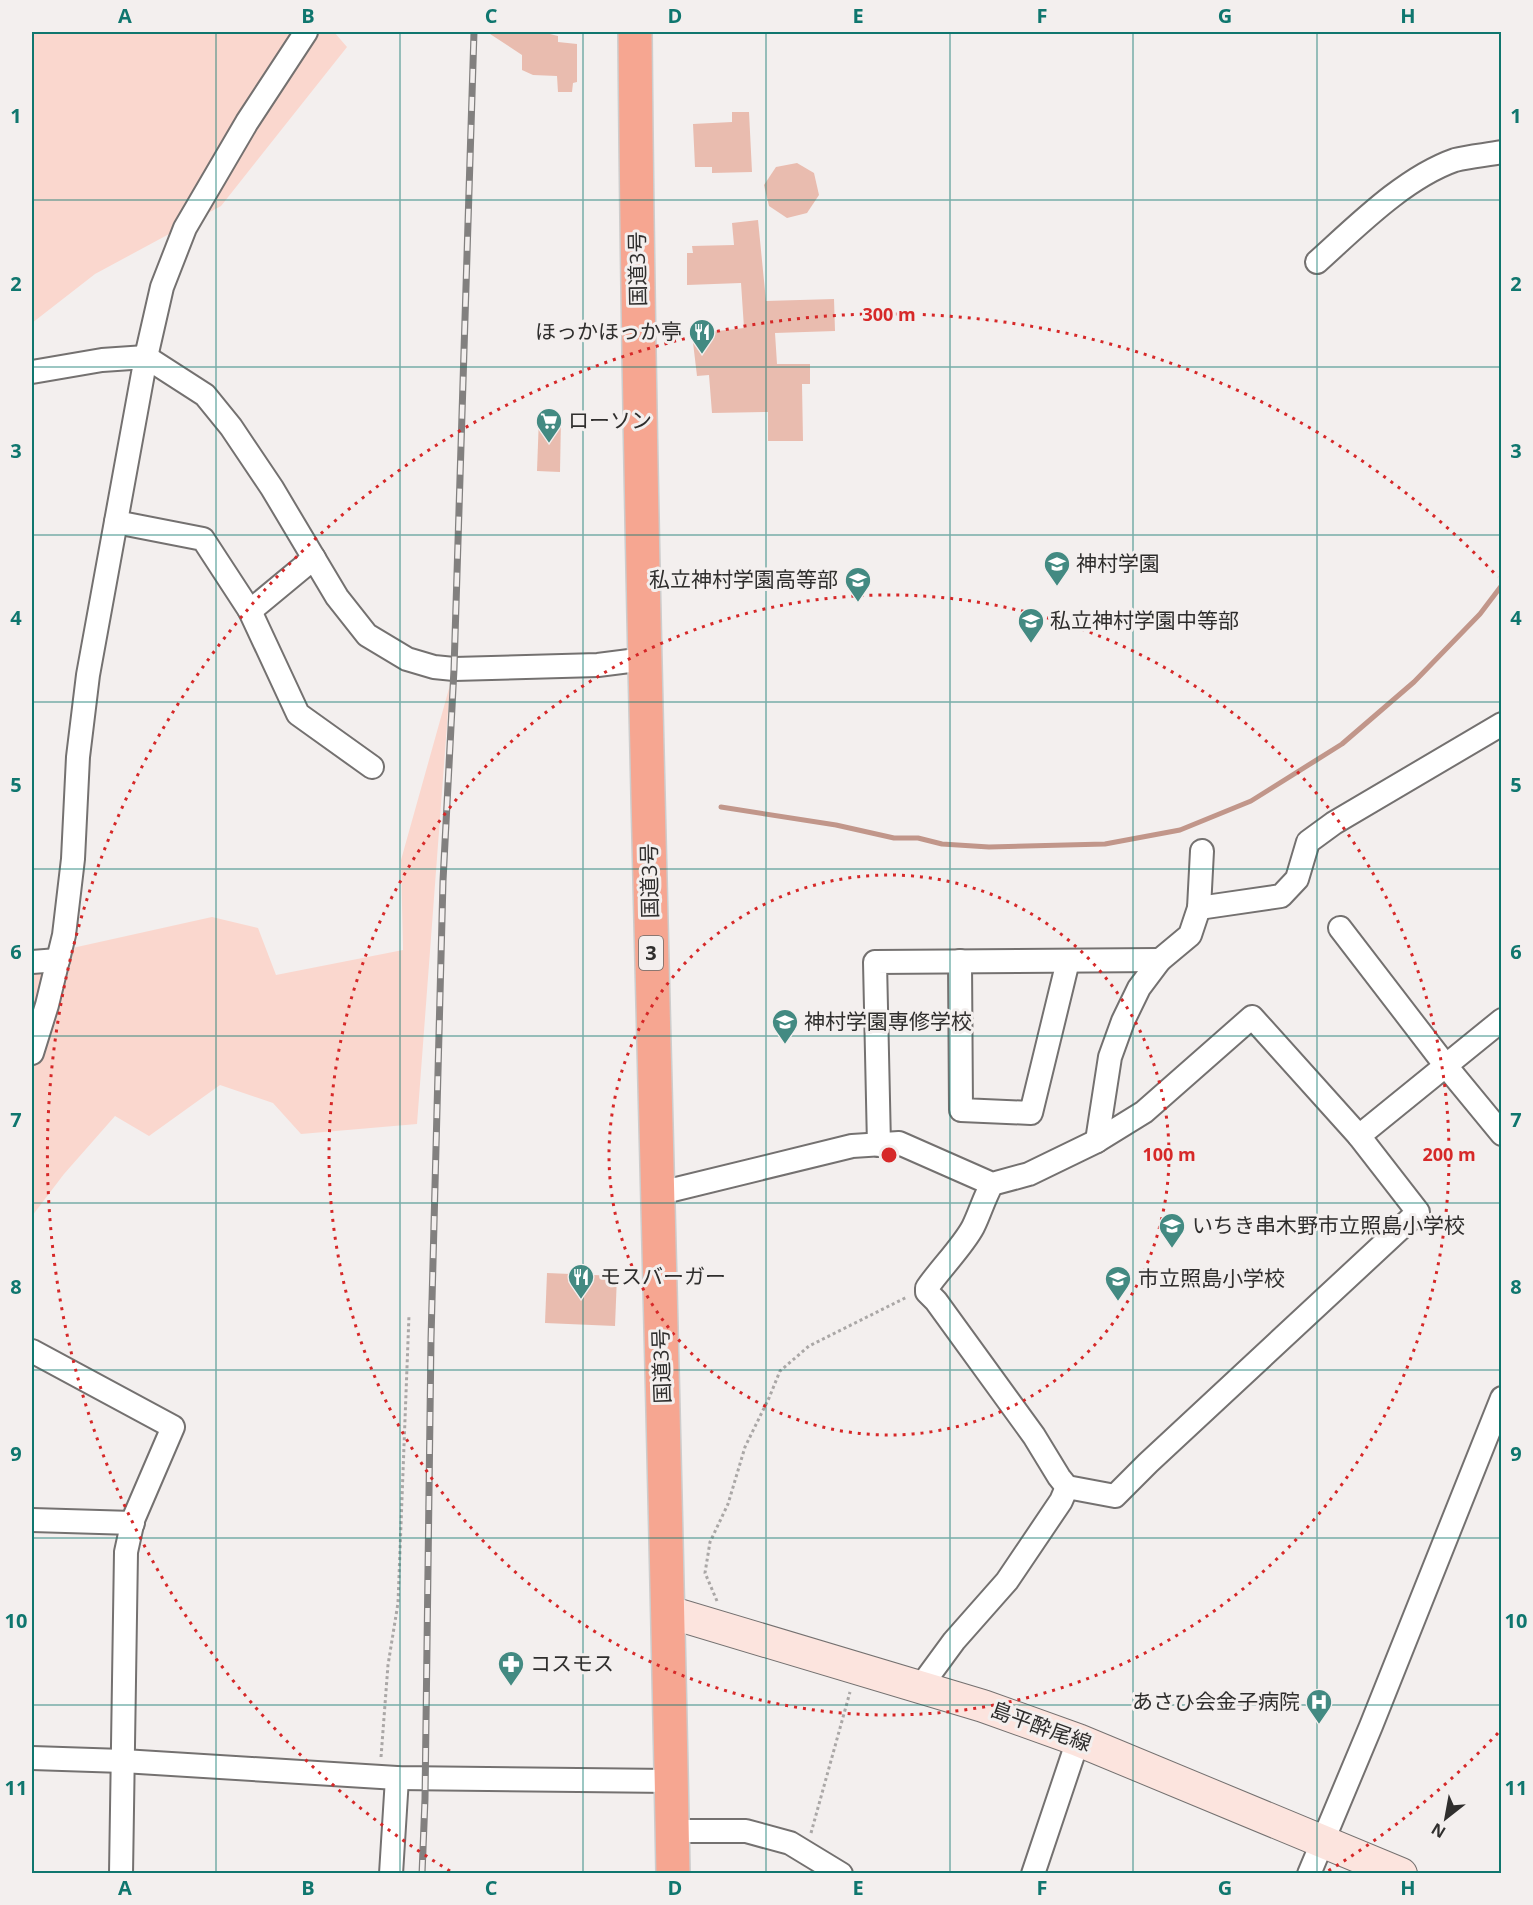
<svg xmlns="http://www.w3.org/2000/svg" width="1533" height="1905" font-family="'Open Sans','Noto Sans JP',sans-serif">
  <rect width="100%" height="100%" fill="#f3efee"/>
  <g fill="#fad7ce">
    <polygon points="32,32 334,32 347,47 221,206 95,274 32,323"/>
    <polygon points="450,685 417,1124 301,1134 273,1103 220,1085 149,1136 115,1116 64,1174 32,1216 32,957 212,917 258,928 276,975 403,950 401,860"/>
  </g>
  <g fill="none" stroke-linecap="round" stroke-linejoin="round">
    <polyline stroke="#c1968a" stroke-width="5" points="721,807 836,825 894,838 918,838 942,844 989,847 1105,844 1180,830 1251,801 1342,744 1414,682 1480,614 1502,585"/>
  </g>
  <g fill="#e9bcaf">
    <polygon points="487,32 550,32 550,34 558,36 558,42 577,44 577,82 573,83 572,92 558,92 557,76 533,75 522,70 522,55"/>
    <polygon points="732,112 749,112 752,172 712,173 712,167 695,167 693,124 732,122"/>
    <polygon points="797,163 814,173 819,195 807,213 787,218 769,206 764,185 776,167"/>
    <polygon points="758,220 766,301 834,299 835,331 775,333 777,364 810,364 810,384 802,384 803,441 768,441 768,412 712,413 709,375 697,376 692,334 744,328 741,283 687,285 687,253 693,253 692,246 734,245 732,223"/>
    <polygon points="539,417 561,417 560,472 537,471"/>
    <polygon points="547,1273 617,1276 615,1326 545,1323"/>
  </g>
  <g fill="none" stroke-linecap="round" stroke-linejoin="round">
    <g stroke="#747170" stroke-width="26">
      <g id="street">
        <path d="M1317,262C1357,226 1404,178 1455,160C1470,156 1487,155 1502,152"/>
        <polyline points="32,372 102,360 146,357 205,395 231,427 272,488 337,597 367,635 407,659 434,667 454,669 598,665 645,659"/>
        <polyline points="116,522 203,539 250,611 298,714 372,767"/>
        <polyline points="250,611 314,558"/>
        <polyline points="1199,908 1281,896 1297,879 1308,842 1334,823 1502,724"/>
        <polyline points="1340,928 1446,1066 1502,1134"/>
        <polyline points="960,961 961,1110 1031,1113 1068,961"/>
        <polyline points="32,962 58,960"/>
        <polyline points="32,1053 47,1005 64,935 73,859 78,757 88,675 146,357 162,287 185,228 247,122 306,32"/>
        <polyline points="1359,1136 1502,1020"/>
        <polyline points="1097,1141 1110,1057 1123,1021 1139,988 1160,960 1190,935 1199,908 1202,851"/>
        <polyline points="879,1145 875,962 1160,960"/>
        <path d="M656,1194L852,1146L899,1143L992,1184L1029,1174L1097,1141L1144,1112L1252,1017L1359,1136L1418,1212L1148,1463L1115,1496L1067,1487L1059,1477L1034,1436L936,1301L927,1292V1288C940,1269 963,1246 973,1227C980,1213 984,1198 992,1184"/>
        <polyline points="32,1351 173,1427 133,1520 126,1552 121,1874"/>
        <polyline points="32,1520 133,1523"/>
        <polyline points="921,1686 954,1641 1007,1581 1061,1501 1067,1487"/>
        <polyline points="32,1758 123,1761 397,1778 671,1781"/>
        <polyline points="672,1831 746,1831 790,1843 841,1874"/>
        <polyline points="391,1874 397,1778"/>
        <polyline points="1033,1874 1078,1740"/>
        <polyline points="1309,1874 1371,1726 1502,1398"/>
      </g>
    </g>
    <g stroke="#747170" stroke-width="34">
      <polyline id="secondary" points="669,1612 983,1706 1078,1740 1401,1874"/>
    </g>
    <g stroke="#cdcdcd" stroke-width="36">
      <path id="highway" d="M635,32C640,646 662,1260 673,1874"/>
    </g>
    <g stroke="#aaa7a6" stroke-width="3" stroke-dasharray="3 3" stroke-linecap="butt">
      <polyline points="717,1601 705,1573 710,1542 728,1504 745,1447 769,1398 780,1371 809,1346 907,1297"/>
      <polyline points="381,1757 388,1665 398,1603 409,1315"/>
      <polyline points="811,1833 850,1692"/>
    </g>
    <use href="#street" stroke="#fff" stroke-width="22"/>
    <use href="#secondary" stroke="#fce4de" stroke-width="32"/>
    <use href="#highway" stroke="#f6a691" stroke-width="33"/>
    <g stroke="#82807f" stroke-width="7">
      <polyline id="rail" points="422,1874 425,1799 431,1339 443,881 454,669 474,32"/>
    </g>
    <use href="#rail" stroke="#f3efee" stroke-width="4.5" stroke-dasharray="14" stroke-linecap="butt"/>
  </g>
  <path fill="none" stroke="#0f766e" stroke-width="1.5" stroke-opacity="0.55" d="M216,32V1874M400,32V1874M583,32V1874M766,32V1874M950,32V1874M1133,32V1874M1317,32V1874M32,200H1502M32,367H1502M32,535H1502M32,702H1502M32,869H1502M32,1036H1502M32,1203H1502M32,1370H1502M32,1538H1502M32,1705H1502"/>
  <g fill="none" stroke="#d62828" stroke-width="3" stroke-dasharray="3 6">
    <circle cx="889" cy="1155" r="280"/>
    <circle cx="889" cy="1155" r="560"/>
    <path d="M1498 1733A840 840 0 0 1 1328 1871M450 1871A840 840 0 1 1 1498 577"/>
  </g>
  <defs>
    <g id="restaurant-pin" transform="scale(1.35)"><path d="M0 17L-7.5 6A9.5 9.5 0 1 1 7.5 6Z" fill="#438a82" stroke="#f3efee"/><path d="M-5-6h1v4h1v-4h1v4h1v-4h1v5L-1.5 .5V6h-2V.5L-5-1ZM5-6V6H3V1.5H1.5Q1.5-4 5-6Z" fill="#fff"/></g>
    <g id="supermarket-pin" transform="scale(1.35)"><path d="M0 17L-7.5 6A9.5 9.5 0 1 1 7.5 6Z" fill="#438a82" stroke="#f3efee"/><path d="M-6-5.5h2.5l.6 2H6L4.5 2H-2.5L-4.4-4H-6ZM-1.5 3.2a1.3 1.3 0 1 0 .1 0ZM3 3.2a1.3 1.3 0 1 0 .1 0Z" fill="#fff"/></g>
    <g id="school-pin" transform="scale(1.35)"><path d="M0 17L-7.5 6A9.5 9.5 0 1 1 7.5 6Z" fill="#438a82" stroke="#f3efee"/><path d="M0-5L7-2L0 1L-7-2ZM-4 1L0 2.5L4 1V4Q0 6-4 4Z" fill="#fff"/></g>
    <g id="university-pin" transform="scale(1.35)"><path d="M0 17L-7.5 6A9.5 9.5 0 1 1 7.5 6Z" fill="#438a82" stroke="#f3efee"/><path d="M0-5L7-2L0 1L-7-2ZM-4 1L0 2.5L4 1V4Q0 6-4 4Z" fill="#fff"/></g>
    <g id="pharmacy-pin" transform="scale(1.35)"><path d="M0 17L-7.5 6A9.5 9.5 0 1 1 7.5 6Z" fill="#438a82" stroke="#f3efee"/><path d="M-2-6h4v4h4v4h-4v4h-4v-4h-4v-4h4Z" fill="#fff"/></g>
    <g id="hospital-pin" transform="scale(1.35)"><path d="M0 17L-7.5 6A9.5 9.5 0 1 1 7.5 6Z" fill="#438a82" stroke="#f3efee"/><path d="M-5-5h3v3.5h4V-5h3V5h-3V1.5h-4V5h-3Z" fill="#fff"/></g>
  </defs>
  <g fill-rule="evenodd">
    <use href="#restaurant-pin" x="702" y="332"/>
    <use href="#supermarket-pin" x="549" y="421"/>
    <use href="#school-pin" x="1057" y="564"/>
    <use href="#school-pin" x="858" y="580"/>
    <use href="#school-pin" x="1031" y="621"/>
    <use href="#university-pin" x="785" y="1022"/>
    <use href="#school-pin" x="1172" y="1226"/>
    <use href="#restaurant-pin" x="581" y="1277"/>
    <use href="#school-pin" x="1118" y="1279"/>
    <use href="#pharmacy-pin" x="511" y="1664"/>
    <use href="#hospital-pin" x="1319" y="1702"/>
  </g>
  <g text-anchor="middle" stroke-width="6" stroke-linejoin="round" paint-order="stroke">
    <rect fill="#f3efee" stroke="#6a6867" stroke-width="1.5" x="639" y="936" width="24" height="34" rx="4.5"/>
    <g font-size="20" font-weight="bold" fill="#2f2e2d">
      <text x="651" y="960">3</text>
    </g>
    <g font-size="21" fill="#2f2e2d" stroke="#f3efee">
      <text transform="translate(638 269) rotate(-91)" y="7">国道3号</text>
      <text transform="translate(650 881) rotate(-91)" y="7">国道3号</text>
      <text transform="translate(662 1366) rotate(-92)" y="7">国道3号</text>
      <text transform="translate(1041 1727) rotate(20)" y="7">島平酔尾線</text>
    </g>
    <g font-size="21" fill="#2f2e2d" stroke="#f3efee" text-anchor="start">
      <text x="682" y="339" text-anchor="end">ほっかほっか亭</text>
      <text x="568" y="428">ローソン</text>
      <text x="1076" y="571">神村学園</text>
      <text x="838" y="587" text-anchor="end">私立神村学園高等部</text>
      <text x="1050" y="628">私立神村学園中等部</text>
      <text x="804" y="1029">神村学園専修学校</text>
      <text x="1192" y="1233">いちき串木野市立照島小学校</text>
      <text x="600" y="1284">モスバーガー</text>
      <text x="1138" y="1286">市立照島小学校</text>
      <text x="530" y="1671">コスモス</text>
      <text x="1300" y="1709" text-anchor="end">あさひ会金子病院</text>
    </g>
  </g>
  <circle cx="889" cy="1155" r="9" fill="#d62828" stroke="#f3efee" stroke-width="3"/>
  <g font-size="18" text-anchor="middle" font-weight="bold" fill="#d62828" stroke="#f3efee" stroke-width="6" stroke-linejoin="round" paint-order="stroke">
    <text x="889" y="321">300 m</text>
    <text x="1169" y="1161">100 m</text>
    <text x="1449" y="1161">200 m</text>
  </g>
  <rect width="1533" height="1905" fill="none" stroke="#f3efee" stroke-width="66"/>
  <g transform="translate(1446 1818) rotate(211)" stroke="#f3efee" stroke-width="4.5" paint-order="stroke">
  <path d="M0-4.5L10 22L0 15L-10 22Z" fill="#2f2e2d"/>
  <text y="-9" font-size="16" font-weight="bold" text-anchor="middle" fill="#2f2e2d">N</text>
  </g>
  <rect x="33" y="33" width="1467" height="1839" fill="none" stroke="#0f766e" stroke-width="2"/>
  <g font-size="20" text-anchor="middle" font-weight="bold" fill="#0f766e">
    <text x="125" y="23">A</text>
    <text x="308" y="23">B</text>
    <text x="491" y="23">C</text>
    <text x="675" y="23">D</text>
    <text x="858" y="23">E</text>
    <text x="1042" y="23">F</text>
    <text x="1225" y="23">G</text>
    <text x="1408" y="23">H</text>
    <text x="16" y="123">1</text>
    <text x="1516" y="123">1</text>
    <text x="16" y="291">2</text>
    <text x="1516" y="291">2</text>
    <text x="16" y="458">3</text>
    <text x="1516" y="458">3</text>
    <text x="16" y="625">4</text>
    <text x="1516" y="625">4</text>
    <text x="16" y="792">5</text>
    <text x="1516" y="792">5</text>
    <text x="16" y="959">6</text>
    <text x="1516" y="959">6</text>
    <text x="16" y="1127">7</text>
    <text x="1516" y="1127">7</text>
    <text x="16" y="1294">8</text>
    <text x="1516" y="1294">8</text>
    <text x="16" y="1461">9</text>
    <text x="1516" y="1461">9</text>
    <text x="16" y="1628">10</text>
    <text x="1516" y="1628">10</text>
    <text x="16" y="1795">11</text>
    <text x="1516" y="1795">11</text>
    <text x="125" y="1895">A</text>
    <text x="308" y="1895">B</text>
    <text x="491" y="1895">C</text>
    <text x="675" y="1895">D</text>
    <text x="858" y="1895">E</text>
    <text x="1042" y="1895">F</text>
    <text x="1225" y="1895">G</text>
    <text x="1408" y="1895">H</text>
  </g>
</svg>
